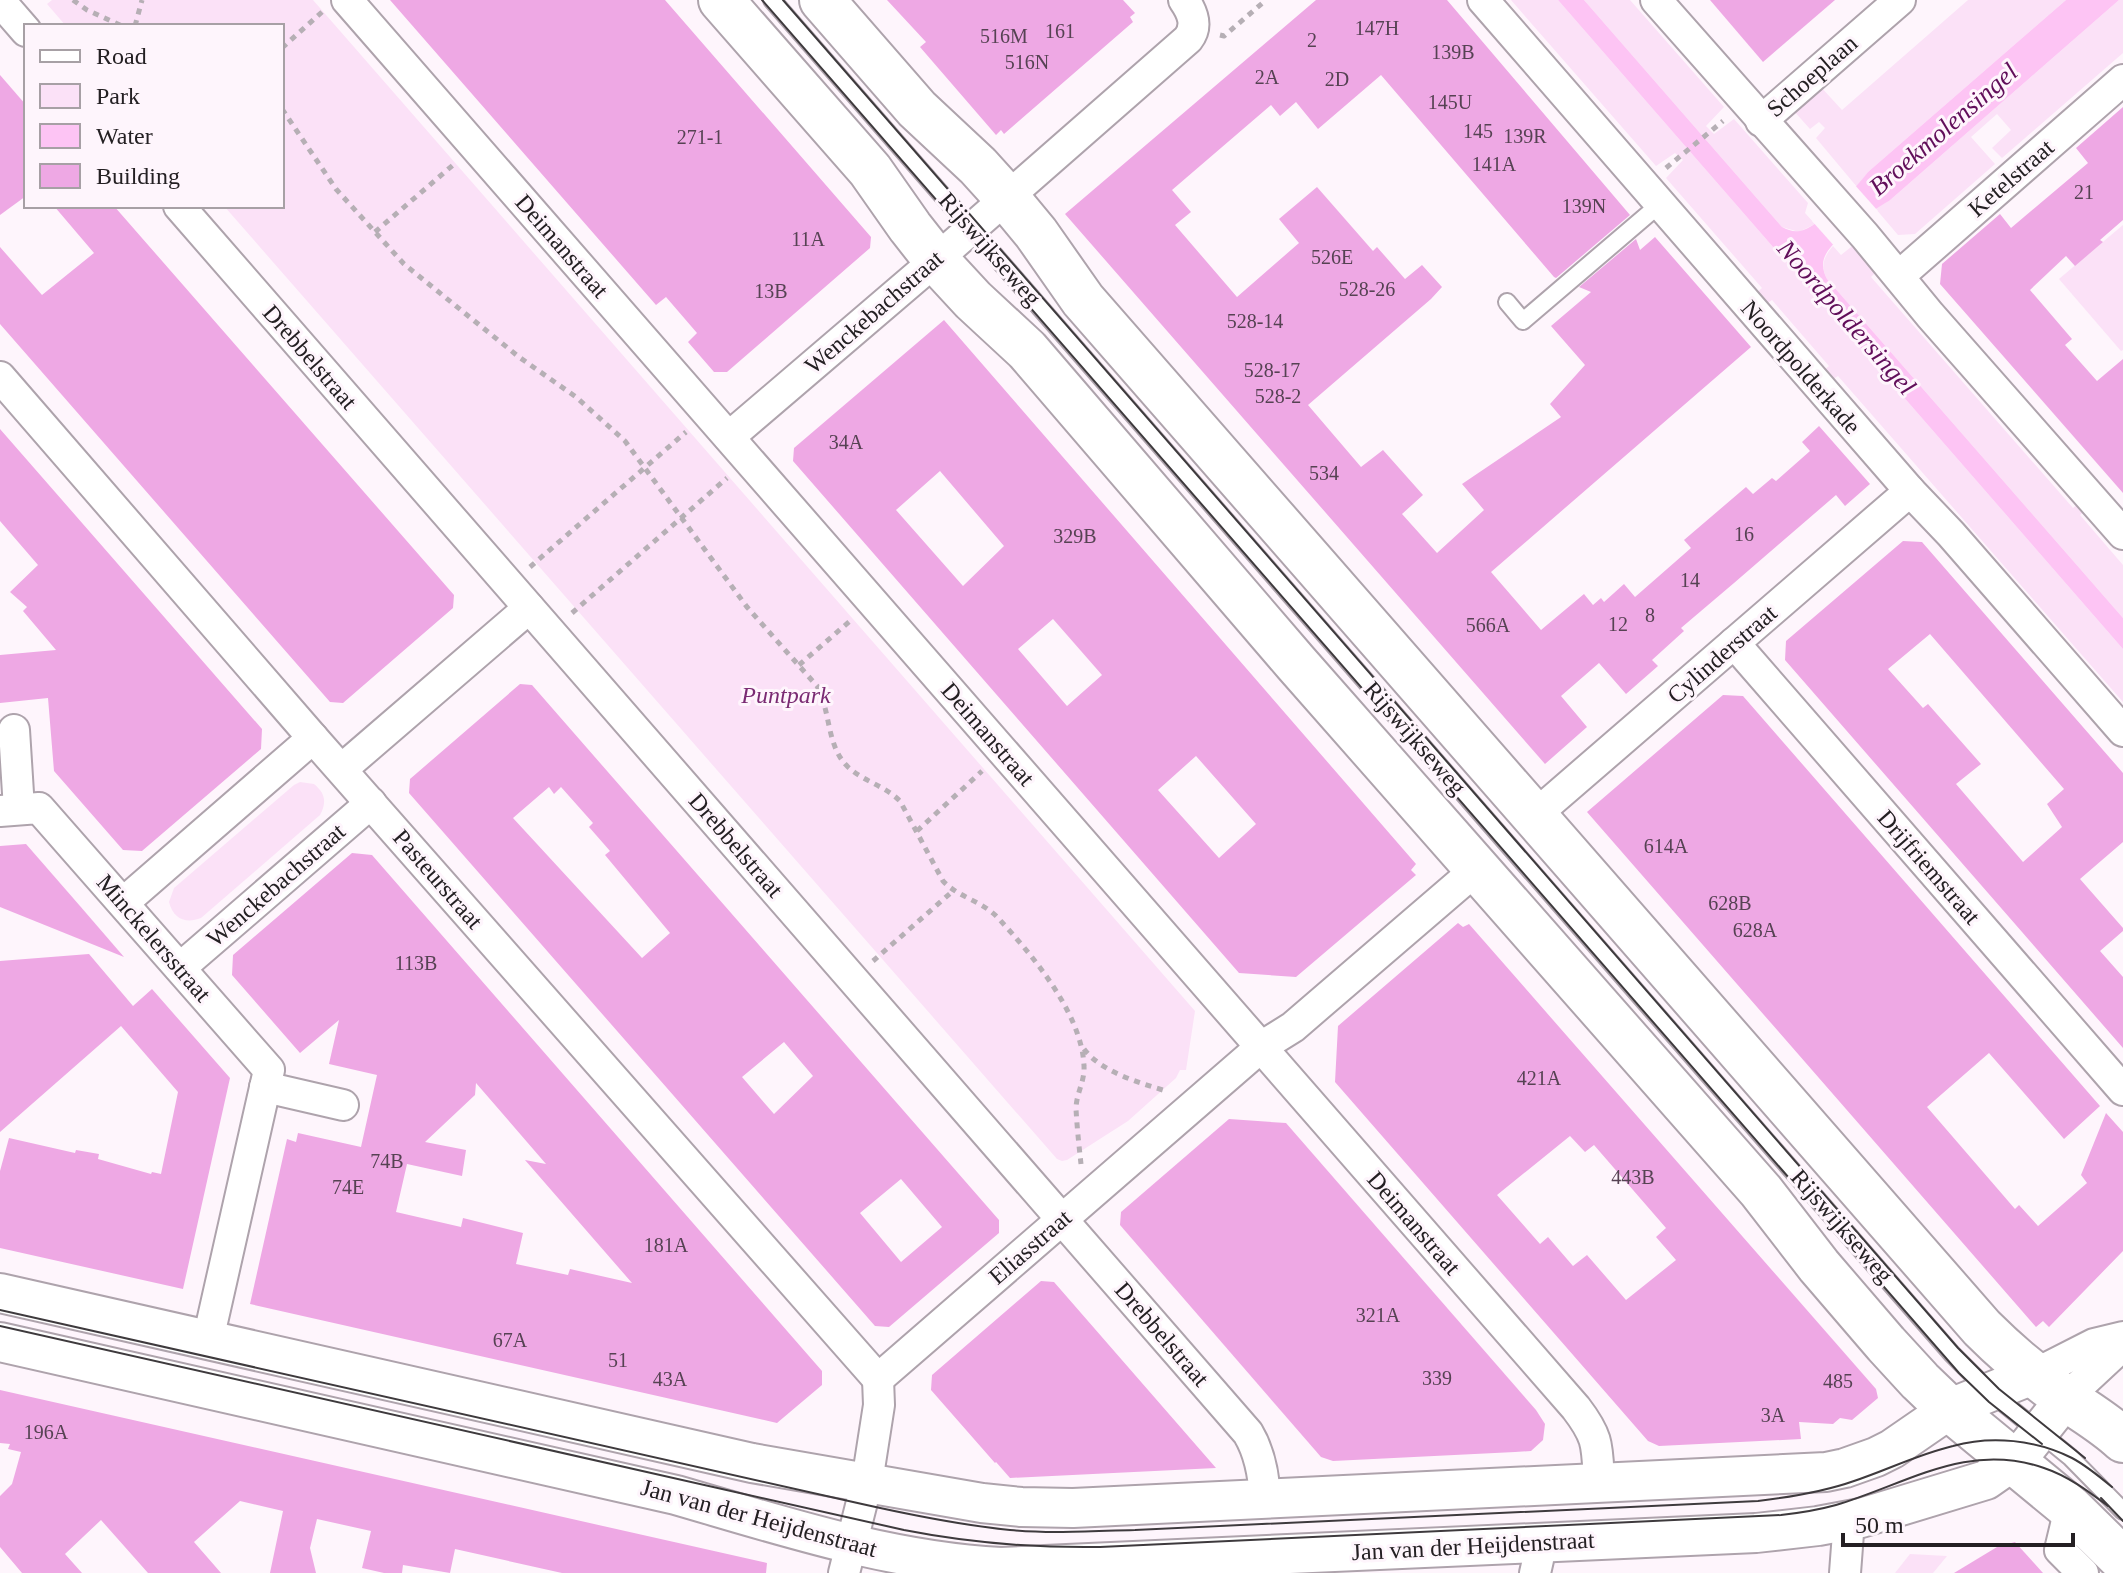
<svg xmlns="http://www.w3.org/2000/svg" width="2123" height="1573" font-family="'Times New Roman',serif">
  <rect width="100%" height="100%" fill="#fef5fc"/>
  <g fill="#fbe1f7">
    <polygon points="52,0 313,0 1195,1011 1186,1070 1180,1070 1176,1078 1128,1121 1067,1160 1062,1161 1057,1159 224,206 282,206 282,26 66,26 47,4"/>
    <polygon points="1511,0 1558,0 2123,649 2123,702 1838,376 1830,381 1822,372 1829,366 1772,300 1765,305 1756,293 1762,288 1666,178 1683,160 1675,153 1656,166"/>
    <polygon points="1584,0 1630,0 1724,107 1706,126 1714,134 1734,119 1808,203 1805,213 1815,224 1799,232 1782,227"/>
    <polygon points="1968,0 2066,0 1868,172 1857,187 1816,138 1825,128 1819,122 1810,129 1793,110 1820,86 1842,110"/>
    <polygon points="2119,0 2123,0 2123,53 2002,158 1992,148 2011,130 1997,114 1971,137 1995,164 1915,234 1898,235 1875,208 1889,201"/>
    <polygon points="2123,225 2123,350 2121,351 2059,279"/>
    <path d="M1856,243L1879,269L1871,277L2073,508L2082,501L2088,508L2080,515L2123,565V618L1827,279C1820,266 1824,256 1833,246L1841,255Z"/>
    <path d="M300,782L314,784C325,793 327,802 320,815L201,918C186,924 173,919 169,902L174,888L294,785Z"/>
    <polygon points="1910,1554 1947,1556 1933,1573 1895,1573"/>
  </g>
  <path fill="#fdc4f4" d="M1558,0H1584L1782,227C1788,230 1793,232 1800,231C1818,228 1857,187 1868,172L2066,0H2119L1889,201C1873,209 1834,239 1826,254C1821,263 1823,271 1827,279L2123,618V649Z"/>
  <polygon fill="#fef5fc" points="1854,184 1878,211 1836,248 1812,221"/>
  <g fill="#eea8e4" fill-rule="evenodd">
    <polygon points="390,0 665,0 871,237 870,248 727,372 714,372 688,342 697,333 666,297 656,305"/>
    <polygon points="887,0 1123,0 1135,13 1130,17 1133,22 1004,134 1001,130 996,135 920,47 926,42"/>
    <polygon points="1316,0 1447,0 1630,215 1556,278 1554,277 1381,75 1318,129 1296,102 1280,116 1271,105 1172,190 1191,212 1175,225 1237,297 1299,243 1279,219 1317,187 1373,251 1377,247 1405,279 1422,265 1442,287 1431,299 1308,405 1361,467 1383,450 1423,495 1402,514 1437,553 1484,510 1462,484 1561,417 1550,404 1585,365 1551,326 1591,292 1579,287 1636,239 1640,250 1655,237 1751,347 1491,572 1541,630 1584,594 1593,605 1601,598 1604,602 1624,584 1635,597 1691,548 1684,540 1746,487 1753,494 1772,478 1776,481 1810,451 1802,442 1819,426 1870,484 1845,506 1836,495 1734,583 1681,628 1684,631 1652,660 1658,666 1626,694 1599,663 1561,696 1587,727 1545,764 1065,214"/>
    <polygon points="1710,0 1835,0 1763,62"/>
    <polygon points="0,75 26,105 26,196 0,215"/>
    <polygon points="2123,107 2123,220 2100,240 2103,242 2075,266 2066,256 2030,290 2072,339 2065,345 2097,381 2123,359 2123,493 1940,284 1942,264 2000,214 2011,228 2088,163 2076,148"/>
    <polygon points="54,206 114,206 454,595 453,608 343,703 330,702 0,324 0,247 42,295 94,253"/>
    <path d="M944,320L1416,864L1411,870L1416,875L1296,977L1239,973L793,461L794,448ZM940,471L1004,546L963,586L896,510ZM1053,619L1102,675L1067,706L1018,649ZM1196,756L1256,824L1219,858L1158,790Z"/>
    <polygon points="0,429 262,729 261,749 142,851 123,850 54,771 48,698 0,703 0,655 56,650 23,611 27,607 10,592 38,565 0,521"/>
    <path d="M1903,541L1922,542L2123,773V842L2080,879L2123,928V931L2100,951L2123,977V1048L1785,660L1786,641ZM1930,634L2064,789L2047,804L2062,827L2023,862L1956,784L1981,764L1928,704L1923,708L1888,669Z"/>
    <path d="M520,684L532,685L999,1220V1233L889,1327L875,1326L409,793L410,779ZM549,787L554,794L561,787L593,823L589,827L610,851L605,855L670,933L642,958L513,818ZM784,1042L813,1076L774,1114L742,1077ZM901,1179L942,1227L901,1262L860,1213Z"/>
    <polygon points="1723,695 1743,696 2100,1106 2064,1139 1989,1053 1927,1107 2015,1209 2019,1205 2038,1226 2087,1183 2081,1175 2106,1113 2123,1132 2123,1251 2049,1327 2043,1321 2036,1327 1587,812"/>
    <polygon points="26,844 80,906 124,957 0,907 0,846"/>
    <path d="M352,853L372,855L822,1371V1385L777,1423L250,1304L287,1139L296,1142L298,1133L361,1147L377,1075L329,1064L339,1020L300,1053L232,975L233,955ZM476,1083L546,1164L525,1160L632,1283L570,1269L568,1275L516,1264L523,1233L463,1218L461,1227L396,1212L407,1164L462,1176L466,1150L425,1142L475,1095Z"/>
    <path d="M1458,923L1463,927L1469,924L1876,1389L1878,1398L1852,1420L1840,1418L1833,1424L1799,1422L1801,1439L1659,1446L1648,1441L1335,1082L1338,1026ZM1570,1136L1585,1152L1594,1145L1666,1228L1656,1237L1676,1260L1626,1300L1587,1255L1573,1266L1548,1237L1540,1244L1497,1195Z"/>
    <polygon points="89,954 133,1006 152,989 230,1078 183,1289 0,1248 0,1171 9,1138 75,1153 76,1150 99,1154 98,1159 151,1174 152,1172 161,1174 178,1092 121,1026 0,1132 0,961"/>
    <polygon points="1229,1119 1286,1123 1536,1410 1545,1424 1543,1440 1531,1451 1515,1452 1333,1461 1321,1457 1120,1225 1121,1212"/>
    <polygon points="1041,1281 1054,1282 1216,1468 1010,1478 996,1462 995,1463 931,1390 932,1375"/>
    <polygon points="0,1390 767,1563 766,1573 562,1573 455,1549 450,1573 403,1565 402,1573 384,1573 362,1568 371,1531 317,1519 310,1548 316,1573 270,1573 283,1511 240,1501 194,1542 221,1573 148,1573 101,1520 65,1554 82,1573 22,1573 0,1547 0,1496 12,1484 21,1452 8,1449 10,1444 0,1443"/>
    <polygon points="2015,1542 2043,1573 1954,1573 1997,1547"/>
  </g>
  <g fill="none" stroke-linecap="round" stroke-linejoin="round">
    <g stroke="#aea3ac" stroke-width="20">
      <g id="service">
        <polyline points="772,0 1952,1354 1990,1392 2070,1457 2123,1511"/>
        <polyline points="1507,302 1523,321 1660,204"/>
      </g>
    </g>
    <g stroke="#aea3ac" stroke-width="34">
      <g id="minor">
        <path d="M347,0L1576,1408C1599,1438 1597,1446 1599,1483"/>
        <polyline points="1483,0 1910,491 1951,534 2123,731"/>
        <polyline points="1656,0 1865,236 1930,315 2123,534"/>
        <polyline points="0,1 26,31"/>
        <polyline points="1761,121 1900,0"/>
        <path d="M179,206L1248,1433C1260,1453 1264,1476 1265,1499"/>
        <polyline points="1899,276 2123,80"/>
        <polyline points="0,377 313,738 878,1379"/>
        <path d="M729,437L922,272L1188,39C1198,26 1193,13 1184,0"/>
        <polyline points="1734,643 2123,1090"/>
        <polyline points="14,730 19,809"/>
        <polyline points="342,769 529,608"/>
        <polyline points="0,811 39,808 269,1070 208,1340"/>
        <polyline points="1534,816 1910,491"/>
        <polyline points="123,903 313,738"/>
        <polyline points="180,968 371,803"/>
        <polyline points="265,1087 343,1105"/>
        <polyline points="2035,1374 2094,1344 2123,1337"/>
        <polyline points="878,1379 1261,1047 1293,1027 1478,868"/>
        <polyline points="2066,1398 2123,1345"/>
        <polyline points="2070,1508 2060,1550 2083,1573"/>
        <polyline points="844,1573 867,1482 879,1405 878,1379"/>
        <polyline points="1535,1573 1538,1560 1539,1542"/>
        <polyline points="1845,1573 1849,1520"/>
      </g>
    </g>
    <g stroke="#aea3ac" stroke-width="42">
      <g id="tertiary">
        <polyline points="0,1293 752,1463 982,1503 1021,1507 1073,1508 1826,1472 1845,1468 1876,1457 1892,1449 1953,1407 2035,1374"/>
        <path d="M0,1342L676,1495C783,1526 889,1561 1001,1567L1756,1533L1818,1526L1861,1518L1986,1480L2019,1457L2066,1398"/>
      </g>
    </g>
    <g stroke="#aea3ac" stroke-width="48">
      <g id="secondary">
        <polyline points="721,0 870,170 910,227 936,260 973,300 1027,350 1296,663 1761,1191 1819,1266 1886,1344 1920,1381 1945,1405 2070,1508 2123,1560"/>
        <path d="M822,0L917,109L978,166L1007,198L1036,233L1083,300L1982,1328C2008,1354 2038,1379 2068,1400C2087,1413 2106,1424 2123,1440"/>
      </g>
    </g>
    <g stroke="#b6afb5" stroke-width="5" stroke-dasharray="6 6" stroke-linecap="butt">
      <polyline points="73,0 87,10 122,26"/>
      <polyline points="135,26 142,0"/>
      <polyline points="1220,35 1224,36 1266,0"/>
      <polyline points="282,48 322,12"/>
      <path d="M282,109L336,189L404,264L519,357L576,397L625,441L747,607L817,686C831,711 826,746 848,767C863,781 885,786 900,801L943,881C959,898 983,901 999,919C1033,956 1082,1014 1084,1066C1085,1081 1076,1094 1076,1109C1077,1127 1079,1146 1081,1164"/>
      <polyline points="1666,168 1723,121"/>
      <polyline points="375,232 453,165"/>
      <polyline points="530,567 686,432"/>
      <polyline points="572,613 727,478"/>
      <polyline points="799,665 850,621"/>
      <polyline points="917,831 982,771"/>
      <polyline points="873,961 954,890"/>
      <path d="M1084,1049C1101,1072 1140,1083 1166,1091"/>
    </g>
    <use href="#service" stroke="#fff" stroke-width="16"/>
    <use href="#minor" stroke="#fff" stroke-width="30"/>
    <use href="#tertiary" stroke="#fff" stroke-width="38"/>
    <use href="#secondary" stroke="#fff" stroke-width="44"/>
    <g stroke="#3e3a3d" stroke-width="2">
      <polyline points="762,0 1959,1373 1989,1402 2042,1444"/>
      <polyline points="783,0 1958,1348 1999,1389 2085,1458"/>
      <path d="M0,1310L862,1504C911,1515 960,1525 1010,1530C1051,1534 1093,1531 1135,1530L1758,1501C1791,1497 1823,1492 1854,1481C1887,1470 1919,1454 1953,1446C1992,1435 2036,1440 2072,1458C2087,1466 2100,1477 2112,1487"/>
      <path d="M0,1326L904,1530C970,1543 1034,1548 1100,1547L1781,1515C1799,1513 1818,1510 1836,1505C1907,1484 1967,1441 2044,1468C2068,1476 2088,1491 2108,1506"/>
      <polyline points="2101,1498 2123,1521"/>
    </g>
  </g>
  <g text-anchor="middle" stroke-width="6" stroke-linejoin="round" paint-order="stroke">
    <g font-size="20" fill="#564253">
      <text x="1377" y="35">147H</text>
      <text x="1060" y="38">161</text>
      <text x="1004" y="43">516M</text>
      <text x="1312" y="47">2</text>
      <text x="1453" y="59">139B</text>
      <text x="1027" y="69">516N</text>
      <text x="1267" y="84">2A</text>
      <text x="1337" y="86">2D</text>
      <text x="1450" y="109">145U</text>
      <text x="1478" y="138">145</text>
      <text x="1525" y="143">139R</text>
      <text x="700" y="144">271-1</text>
      <text x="1494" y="171">141A</text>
      <text x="2084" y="199">21</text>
      <text x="1584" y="213">139N</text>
      <text x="808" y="246">11A</text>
      <text x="1332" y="264">526E</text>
      <text x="1367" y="296">528-26</text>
      <text x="771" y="298">13B</text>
      <text x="1255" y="328">528-14</text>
      <text x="1272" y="377">528-17</text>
      <text x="1278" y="403">528-2</text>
      <text x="846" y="449">34A</text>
      <text x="1324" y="480">534</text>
      <text x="1744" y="541">16</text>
      <text x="1075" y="543">329B</text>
      <text x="1690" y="587">14</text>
      <text x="1650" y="622">8</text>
      <text x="1618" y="631">12</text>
      <text x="1488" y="632">566A</text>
      <text x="1666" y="853">614A</text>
      <text x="1730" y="910">628B</text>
      <text x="1755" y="937">628A</text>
      <text x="416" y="970">113B</text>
      <text x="1539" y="1085">421A</text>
      <text x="387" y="1168">74B</text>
      <text x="1633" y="1184">443B</text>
      <text x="348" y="1194">74E</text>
      <text x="666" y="1252">181A</text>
      <text x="1378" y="1322">321A</text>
      <text x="510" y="1347">67A</text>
      <text x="618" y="1367">51</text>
      <text x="1437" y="1385">339</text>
      <text x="670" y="1386">43A</text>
      <text x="1838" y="1388">485</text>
      <text x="1773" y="1422">3A</text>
      <text x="46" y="1439">196A</text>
    </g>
    <g font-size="24" fill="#242023" stroke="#fef5fc">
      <text transform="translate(1812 76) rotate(-41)" y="8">Schoeplaan</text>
      <text transform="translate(2011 178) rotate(-41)" y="8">Ketelstraat</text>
      <text transform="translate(562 246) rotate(49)" y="8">Deimanstraat</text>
      <text transform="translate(990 249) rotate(49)" y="8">Rijswijkseweg</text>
      <text transform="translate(874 312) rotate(-41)" y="8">Wenckebachstraat</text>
      <text transform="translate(310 357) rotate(49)" y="8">Drebbelstraat</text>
      <text transform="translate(1801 367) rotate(49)" y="8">Noordpolderkade</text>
      <text transform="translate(1722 654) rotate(-41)" y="8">Cylinderstraat</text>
      <text transform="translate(988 734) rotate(49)" y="8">Deimanstraat</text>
      <text transform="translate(1415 738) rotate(49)" y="8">Rijswijkseweg</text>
      <text transform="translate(736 845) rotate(49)" y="8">Drebbelstraat</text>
      <text transform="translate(1929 867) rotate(49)" y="8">Drijfriemstraat</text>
      <text transform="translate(438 879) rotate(49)" y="8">Pasteurstraat</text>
      <text transform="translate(276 885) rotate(-41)" y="8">Wenckebachstraat</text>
      <text transform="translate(154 938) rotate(49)" y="8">Minckelersstraat</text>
      <text transform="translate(1414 1223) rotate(49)" y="8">Deimanstraat</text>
      <text transform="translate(1842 1226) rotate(49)" y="8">Rijswijkseweg</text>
      <text transform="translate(1030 1247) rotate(-41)" y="8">Eliasstraat</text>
      <text transform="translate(1162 1334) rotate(49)" y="8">Drebbelstraat</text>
      <text transform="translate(759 1518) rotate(15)" y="8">Jan van der Heijdenstraat</text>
      <text transform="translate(1473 1546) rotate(-3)" y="8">Jan van der Heijdenstraat</text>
    </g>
    <g font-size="24" font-style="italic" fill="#7a2b73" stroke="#fef5fc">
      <text x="786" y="703">Puntpark</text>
    </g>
    <g font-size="26" font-style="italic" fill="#610e5a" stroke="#fef5fc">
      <text transform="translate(1943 129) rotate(-41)" y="9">Broekmolensingel</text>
      <text transform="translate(1847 317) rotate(49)" y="9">Noordpoldersingel</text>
    </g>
  </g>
  <rect x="24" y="24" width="260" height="184" fill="#fef5fc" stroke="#a7a0a5" stroke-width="2"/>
  <rect x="40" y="50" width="40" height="12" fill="#ffffff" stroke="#a7a0a5" stroke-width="2"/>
  <text x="96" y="64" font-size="24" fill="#242023">Road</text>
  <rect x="40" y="84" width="40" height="24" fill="#fbe1f7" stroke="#a7a0a5" stroke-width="2"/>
  <text x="96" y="104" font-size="24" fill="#242023">Park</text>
  <rect x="40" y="124" width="40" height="24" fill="#fdc4f4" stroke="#a7a0a5" stroke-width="2"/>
  <text x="96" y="144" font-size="24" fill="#242023">Water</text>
  <rect x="40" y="164" width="40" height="24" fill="#eea8e4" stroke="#a7a0a5" stroke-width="2"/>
  <text x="96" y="184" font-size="24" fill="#242023">Building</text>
  <path d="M1843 1533v12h230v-12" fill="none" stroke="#242023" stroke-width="4"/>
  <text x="1855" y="1533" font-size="24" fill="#242023" stroke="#fef5fc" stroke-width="6" paint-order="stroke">50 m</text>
</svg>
